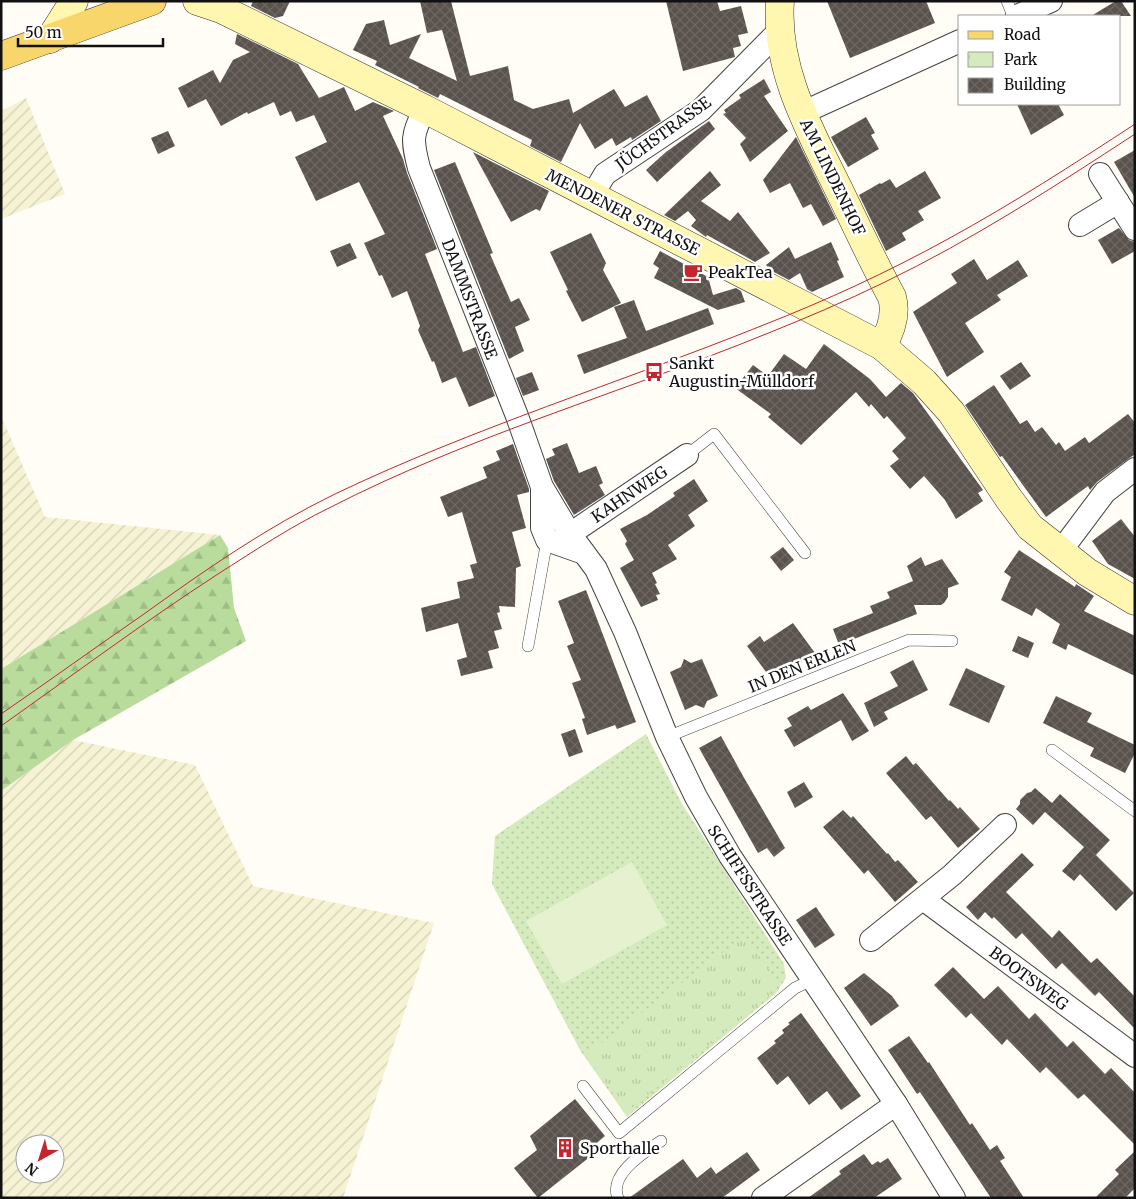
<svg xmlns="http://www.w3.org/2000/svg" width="1136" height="1199" font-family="Merriweather,serif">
  <defs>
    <pattern id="farmland-furrows" width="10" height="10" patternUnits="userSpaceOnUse" patternTransform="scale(1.25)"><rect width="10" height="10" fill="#f6f3d4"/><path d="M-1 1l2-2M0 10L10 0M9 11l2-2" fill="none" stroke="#d2cfb5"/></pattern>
    <pattern id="grass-dots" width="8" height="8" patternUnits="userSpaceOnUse" patternTransform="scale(1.25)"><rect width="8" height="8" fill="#d5ebbd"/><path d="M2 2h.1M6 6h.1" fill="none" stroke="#b6c8a1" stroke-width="1.8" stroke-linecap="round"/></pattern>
    <pattern id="forest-firs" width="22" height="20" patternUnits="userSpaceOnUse" patternTransform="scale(1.25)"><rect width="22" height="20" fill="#b9dc9c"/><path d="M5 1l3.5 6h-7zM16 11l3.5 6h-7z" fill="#9ebc85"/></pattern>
    <pattern id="park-tufts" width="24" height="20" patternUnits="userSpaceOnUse" patternTransform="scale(1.25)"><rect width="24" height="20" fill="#d5ebbd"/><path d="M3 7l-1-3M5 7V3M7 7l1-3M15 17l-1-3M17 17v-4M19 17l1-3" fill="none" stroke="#b6c8a1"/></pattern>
    <pattern id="building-cross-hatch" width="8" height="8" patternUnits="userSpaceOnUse" patternTransform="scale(1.25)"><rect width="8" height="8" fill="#5a524d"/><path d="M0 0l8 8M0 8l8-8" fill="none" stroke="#6d6662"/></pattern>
  </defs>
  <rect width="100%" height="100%" fill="#fffdf5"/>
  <g fill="url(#farmland-furrows)" fill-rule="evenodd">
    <polygon points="26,98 65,194 1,219 1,111"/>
    <polygon points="1,416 45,517 220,535 1,669"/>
    <path d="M73,740L195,765L253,886L434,923L343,1198H1V791ZM25,1144H55V1174H25Z"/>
  </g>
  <polygon fill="url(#grass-dots)" points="646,734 681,802 784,964 786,978 776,993 627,1117 580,1050 492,884 495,836"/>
  <polygon fill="url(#forest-firs)" points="220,535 228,548 234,608 246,641 73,740 1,791 1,669"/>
  <polygon fill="url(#park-tufts)" points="745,936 779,984 773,993 627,1112 585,1055"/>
  <polygon fill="#e6f2cf" points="632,862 667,925 562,984 526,921"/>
  <g fill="url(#building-cross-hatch)">
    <polygon points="253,1 290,1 283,16 275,18 251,6"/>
    <polygon points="420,1 451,1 470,76 508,66 514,100 533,109 569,99 573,113 614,89 625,107 647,95 661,121 632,140 631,137 616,146 612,138 595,149 580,123 561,162 530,146 532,140 440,94 438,98 418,88 419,87 375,65 377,61 353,50 366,24 384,20 390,45 421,34 409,58 457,81 442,30 427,33"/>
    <polygon points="666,1 717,1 720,11 741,6 748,33 738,35 741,46 733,48 735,57 683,71"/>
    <polygon points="827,1 926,1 935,23 850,58"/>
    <polygon points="1116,1 1121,1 1131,16 1091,16"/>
    <polygon points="237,34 298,64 319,98 344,87 355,111 373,102 394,111 383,116 403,159 407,173 437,249 425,254 463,352 476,347 495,396 469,407 456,377 442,383 434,361 432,362 418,330 420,326 407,291 392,298 382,275 379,276 364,243 385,234 359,182 316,201 295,157 327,142 314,115 296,122 291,111 280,116 274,102 248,114 247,112 221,126 206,99 188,108 178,88 213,70 220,83 233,60 250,52 235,44"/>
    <polygon points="764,79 771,92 764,96 788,131 750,162 740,144 746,138 723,114 726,113 724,110 741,98 739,95"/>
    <polygon points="1017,104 1058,104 1064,115 1031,135"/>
    <polygon points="866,117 875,133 871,135 879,149 848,167 831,137"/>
    <polygon points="709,121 715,129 657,182 646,170 666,152"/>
    <polygon points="168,131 175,146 158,154 151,138"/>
    <polygon points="796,137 836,219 823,226 811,204 803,208 790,183 770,193 763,180"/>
    <polygon points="1135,150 1135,198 1114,162"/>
    <polygon points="473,152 549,191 540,211 536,209 511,222"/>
    <polygon points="455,162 493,253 490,254 511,302 519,298 530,320 515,327 524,351 509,359 434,170"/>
    <polygon points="710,171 721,185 701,201 730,221 738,212 770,253 755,262 707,235 706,237 691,226 696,220 688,211 675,221 664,215"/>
    <polygon points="925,171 941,198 918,211 924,220 902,233 906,240 886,251 859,195 880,183 881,184 890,179 896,188"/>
    <polygon points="1119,228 1129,240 1135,242 1135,251 1112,264 1098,240"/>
    <polygon points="591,233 606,263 603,270 621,303 582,322 566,291 568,290 550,252"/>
    <polygon points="831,242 839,260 837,261 844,277 812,292 807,289 800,273 789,280 770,270 766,265 789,247 795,259"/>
    <polygon points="350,243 357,258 337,267 330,251"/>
    <polygon points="660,251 708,277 713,295 736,288 741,291 745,302 718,310 654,278 659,268 653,264"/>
    <polygon points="974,259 987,280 1018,260 1028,276 997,295 1001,300 965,323 984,352 947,377 913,312 957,283 951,274"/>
    <polygon points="634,300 646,331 708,308 714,324 584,374 577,355 627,338 614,307"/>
    <polygon points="824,344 870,379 886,397 901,383 913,393 983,490 978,493 983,501 956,519 945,500 924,476 910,489 890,466 899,459 892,451 906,438 887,416 884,419 871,404 869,407 856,392 801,445 768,417 771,414 735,388 753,365 768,376 784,354 806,369"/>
    <polygon points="1021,362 1031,376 1010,390 1000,376"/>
    <polygon points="532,372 539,390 523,396 516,378"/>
    <polygon points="994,385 1020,424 1027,420 1035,432 1042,427 1056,445 1059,442 1065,451 1085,437 1089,443 1128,414 1135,423 1135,454 1097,482 1090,490 1088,486 1046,517 1002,456 1000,457 965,405"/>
    <polygon points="567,443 579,473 596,466 603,483 599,485 605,495 574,515 554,481 546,459 555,455 552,449"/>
    <polygon points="513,444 529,489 529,492 517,495 526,528 512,532 521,566 516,568 515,607 499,606 500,612 497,613 502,629 494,631 499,648 488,651 493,668 461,676 457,660 467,657 458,623 426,632 421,608 460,598 457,582 474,578 470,565 477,563 462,512 448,517 440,497 487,478 483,467 500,460 496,451"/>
    <polygon points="694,479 708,501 688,515 695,526 668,545 677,559 652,573 657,583 655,584 660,594 656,595 658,600 641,607 620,568 634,560 625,544 627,541 620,529 647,515 675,496 673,493"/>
    <polygon points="1121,519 1135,537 1135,579 1108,564 1092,541"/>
    <polygon points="783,547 794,560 781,571 770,557"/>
    <polygon points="1019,550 1075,587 1076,584 1094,596 1084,611 1135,636 1135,676 1068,644 1066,650 1052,643 1060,624 1036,608 1032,616 1001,600 1011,577 1004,572"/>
    <polygon points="921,557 925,566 942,559 959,584 948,588 948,597 944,603 941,605 914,605 917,614 839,645 833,629 873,613 870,606 890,598 887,592 913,581 907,566"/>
    <polygon points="586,590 636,722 617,729 615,725 587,735 582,719 585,718 572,683 581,680 567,646 574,643 558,601"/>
    <polygon points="793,623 815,653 793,668 789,662 769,676 747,646 760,636 764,642"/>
    <polygon points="1018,636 1034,643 1028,658 1012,651"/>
    <polygon points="684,659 691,663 702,659 718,696 707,701 704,708 696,705 685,710 670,672 681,667"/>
    <polygon points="913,660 928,690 884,712 888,719 874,727 864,703 898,686 890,672"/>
    <polygon points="966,668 1005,686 989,723 949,705"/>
    <polygon points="843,693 869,731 852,741 841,720 794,747 784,730 792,726 787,718 808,706 811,710"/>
    <polygon points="1056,696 1092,713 1087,722 1135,745 1135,753 1125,773 1090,756 1094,748 1043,723"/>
    <polygon points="575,729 583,752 569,757 561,734"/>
    <polygon points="721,736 743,776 785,848 774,857 767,848 758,853 699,748"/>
    <polygon points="906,756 913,765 916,763 949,801 950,800 958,809 960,807 980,829 958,848 931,816 926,820 886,773"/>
    <polygon points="804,782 813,797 795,808 787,792"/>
    <polygon points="1035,788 1052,803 1060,794 1110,840 1096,855 1134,893 1116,911 1080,874 1074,881 1062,871 1084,847 1045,812 1033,825 1016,809 1020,804 1020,800 1027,793 1031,792"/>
    <polygon points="843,810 851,818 853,816 887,854 888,853 895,862 898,860 918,882 895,902 868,870 864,874 823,827"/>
    <polygon points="1022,853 1034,865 1006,892 1052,938 1059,930 1091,963 1097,958 1135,997 1135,1029 1099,992 1095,996 1062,963 1056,969 1022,933 1016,939 994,917 992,919 985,912 978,920 966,907"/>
    <polygon points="816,907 835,935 815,948 796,920"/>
    <polygon points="953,967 984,999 998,986 1029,1019 1035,1013 1067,1047 1073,1041 1105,1074 1111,1068 1135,1093 1135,1145 1084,1094 1078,1099 1046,1067 1040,1073 1007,1039 1002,1045 971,1013 966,1018 934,985"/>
    <polygon points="864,973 892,996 899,1006 871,1026 844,988"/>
    <polygon points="801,1013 861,1096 841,1110 827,1091 809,1105 788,1076 777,1085 757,1058 776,1043 774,1041 784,1033 782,1030 790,1024 788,1023"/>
    <polygon points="909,1036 928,1063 929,1062 970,1125 972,1123 990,1150 997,1145 1005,1158 1000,1161 1024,1198 991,1198 920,1092 917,1094 888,1050"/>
    <polygon points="575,1099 605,1136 592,1147 596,1152 538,1198 514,1168 537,1150 530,1136"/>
    <polygon points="1135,1151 1135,1190 1134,1189 1125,1198 1095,1198 1119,1174 1115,1170"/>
    <polygon points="747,1152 760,1170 722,1198 629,1198 683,1159 697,1178 711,1167 716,1174"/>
    <polygon points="864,1154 872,1165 878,1161 880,1163 888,1158 902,1179 874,1198 808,1198 841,1174 839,1171"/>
  </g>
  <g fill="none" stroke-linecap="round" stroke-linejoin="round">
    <g stroke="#444" stroke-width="12">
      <g id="lane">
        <polyline points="1007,1 1013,16"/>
        <polyline points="687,455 714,434 805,553"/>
        <polyline points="528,646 547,540"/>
        <polyline points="667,737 909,640 952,641"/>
        <polyline points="1052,750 1135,811"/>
        <polyline points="583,1086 619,1133 795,988 812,980"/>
        <path d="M618,1198C608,1174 645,1152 661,1141"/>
      </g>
    </g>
    <g stroke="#444" stroke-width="24">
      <g id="street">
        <polyline points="1017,16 1051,1"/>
        <path d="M425,109C411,135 412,141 419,168L517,416L542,487L570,534L596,569L625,632L667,737L696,797L730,856L896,1104L954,1198"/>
        <polyline points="802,113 960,41"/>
        <polyline points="1100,174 1135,229"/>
        <polyline points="592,196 605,174 701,110 780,30"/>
        <polyline points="1080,225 1118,202"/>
        <polyline points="542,488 542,528 547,540 584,553"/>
        <polyline points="570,534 687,455"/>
        <polyline points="1060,552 1105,492 1135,469"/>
        <polyline points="923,899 1135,1056"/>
        <polyline points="871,940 952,875 1005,825"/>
        <polyline points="763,1198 896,1104"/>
      </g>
    </g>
    <g stroke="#333" stroke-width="29">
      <g id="secondary">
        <polyline points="197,1 221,9 425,109 882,346 924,382 951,412 1009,499 1030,527 1087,572 1135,601"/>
        <path d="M780,1C775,69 809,129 838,188C856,225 873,262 892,297C897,315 891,331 882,346"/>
        <polyline points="50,39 74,1"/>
      </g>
    </g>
    <g stroke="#222" stroke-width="29">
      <polyline id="primary" points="1,56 152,1"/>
    </g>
    <use href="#lane" stroke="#fff" stroke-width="11"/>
    <use href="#street" stroke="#fff" stroke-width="22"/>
    <use href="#secondary" stroke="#fff6b0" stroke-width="28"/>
    <use href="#primary" stroke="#f9d66b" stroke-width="28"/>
    <g stroke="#c4262e" stroke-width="1">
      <path d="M1,714C49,681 96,647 144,614C205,570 267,527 335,494C473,428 619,383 761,326C825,301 888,272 948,239C1012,204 1074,164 1135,124"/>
      <path d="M1,726C73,675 144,622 218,574C254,551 290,527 329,508C469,436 621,393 766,334C806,318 846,301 885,282C972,240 1054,187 1135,134"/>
    </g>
  </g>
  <defs>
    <g id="cafe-bare" transform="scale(1.5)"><path d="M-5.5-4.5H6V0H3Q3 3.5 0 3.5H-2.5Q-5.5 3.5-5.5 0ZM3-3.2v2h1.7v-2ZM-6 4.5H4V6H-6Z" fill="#c4262e" stroke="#fff" stroke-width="2.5" paint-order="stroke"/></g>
    <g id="bus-bare" transform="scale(1.5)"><path d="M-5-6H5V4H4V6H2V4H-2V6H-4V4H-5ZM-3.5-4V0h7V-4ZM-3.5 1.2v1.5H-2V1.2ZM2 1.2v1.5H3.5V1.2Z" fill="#c4262e" stroke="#fff" stroke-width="2.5" paint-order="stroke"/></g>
    <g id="building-bare" transform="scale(1.5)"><path d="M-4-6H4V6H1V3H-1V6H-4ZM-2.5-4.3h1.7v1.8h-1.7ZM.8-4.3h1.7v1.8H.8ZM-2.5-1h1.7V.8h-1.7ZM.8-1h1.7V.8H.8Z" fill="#c4262e" stroke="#fff" stroke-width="2.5" paint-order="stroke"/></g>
  </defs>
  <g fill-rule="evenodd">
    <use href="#cafe-bare" x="693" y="272"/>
    <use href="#bus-bare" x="654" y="372"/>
    <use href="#building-bare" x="565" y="1148"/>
  </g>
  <g text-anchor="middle" stroke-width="5" stroke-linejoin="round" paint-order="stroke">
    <g font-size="16" fill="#111" stroke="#fff">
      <text transform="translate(663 133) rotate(-36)" y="6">JÜCHSTRASSE</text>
      <text transform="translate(833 177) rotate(64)" y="6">AM LINDENHOF</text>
      <text transform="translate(623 212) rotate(27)" y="6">MENDENER STRASSE</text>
      <text transform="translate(470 299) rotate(69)" y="6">DAMMSTRASSE</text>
      <text transform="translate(629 494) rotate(-34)" y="6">KAHNWEG</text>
      <text transform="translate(802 666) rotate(-22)" y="6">IN DEN ERLEN</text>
      <text transform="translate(750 885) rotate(57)" y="6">SCHIFFSSTRASSE</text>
      <text transform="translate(1029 978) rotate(37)" y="6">BOOTSWEG</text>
    </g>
    <g font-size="16" fill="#111" stroke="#fff" text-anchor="start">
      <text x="708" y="278">PeakTea</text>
      <text x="669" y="369">Sankt<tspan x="669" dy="18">Augustin-Mülldorf</tspan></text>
      <text x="580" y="1154">Sporthalle</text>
    </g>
  </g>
  <rect width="1136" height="1199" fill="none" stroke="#111111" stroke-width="5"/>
  <rect x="958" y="15" width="162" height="90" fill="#ffffff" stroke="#a0a0a0"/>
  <rect x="968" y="31" width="25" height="8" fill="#f9d66b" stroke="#a0a0a0"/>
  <text x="1004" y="40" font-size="15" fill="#111111">Road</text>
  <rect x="968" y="52" width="25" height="15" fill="url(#park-tufts)" stroke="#a0a0a0"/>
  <text x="1004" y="65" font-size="15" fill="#111111">Park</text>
  <rect x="968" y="78" width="25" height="15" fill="url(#building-cross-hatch)" stroke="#a0a0a0"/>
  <text x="1004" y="90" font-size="15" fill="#111111">Building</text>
  <g transform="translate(40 1159) rotate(219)"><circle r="24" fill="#ffffff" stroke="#a0a0a0"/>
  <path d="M0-4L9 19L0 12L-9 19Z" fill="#c4262e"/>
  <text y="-8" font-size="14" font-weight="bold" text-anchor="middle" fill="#111111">N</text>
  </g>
  <path d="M18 38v8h145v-8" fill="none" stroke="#111111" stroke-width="2.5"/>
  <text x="25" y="38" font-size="15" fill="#111111" stroke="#ffffff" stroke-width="4" paint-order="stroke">50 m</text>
</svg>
